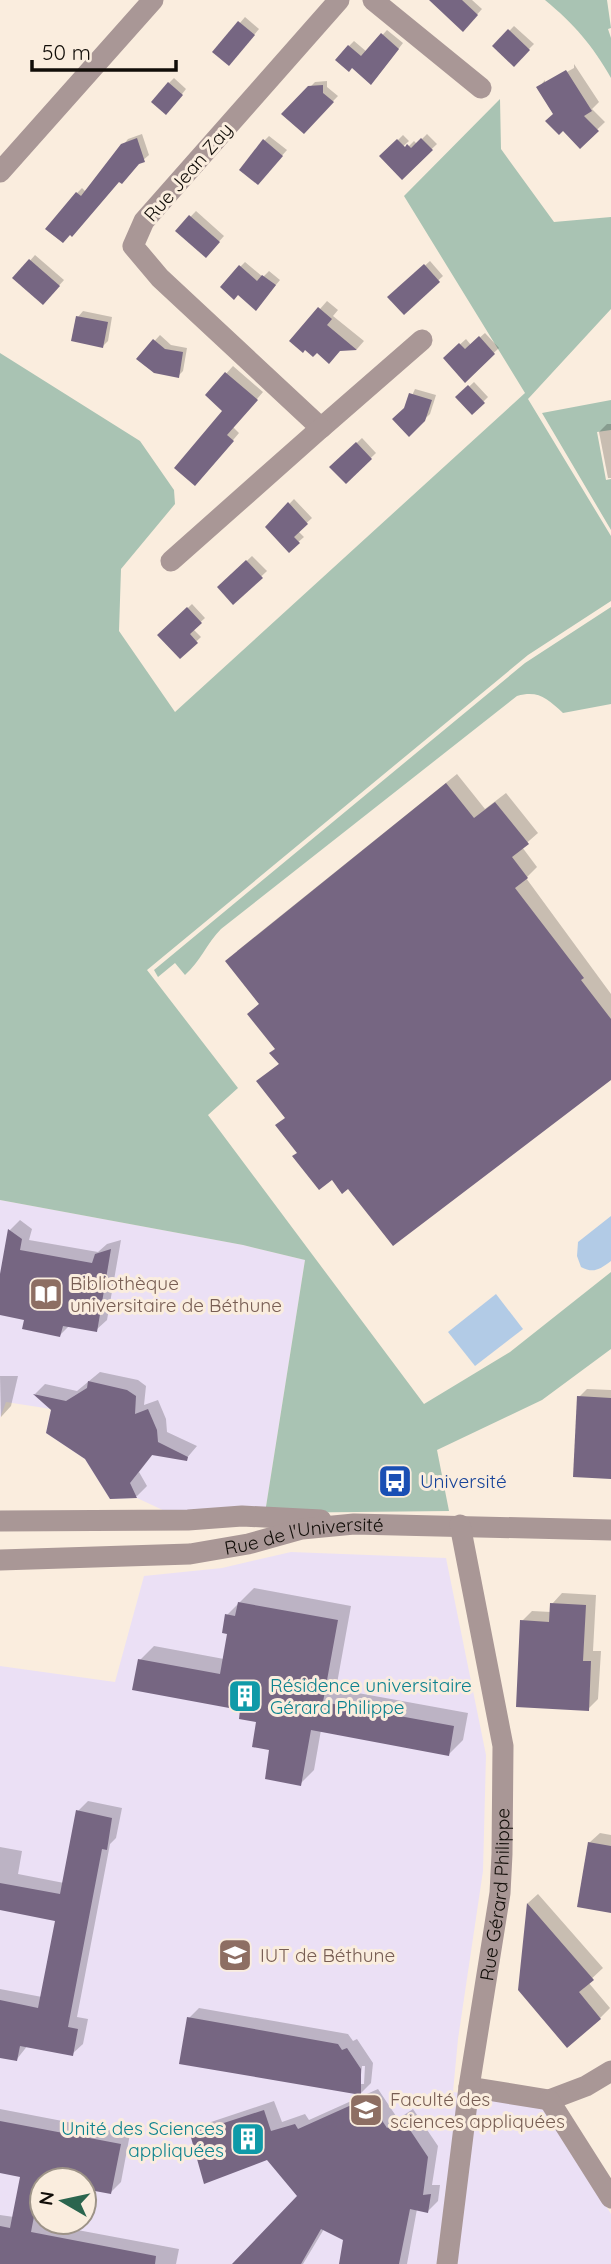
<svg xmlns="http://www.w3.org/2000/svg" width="611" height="2264" font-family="Quicksand,sans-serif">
  <rect width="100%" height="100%" fill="#faedde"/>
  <g fill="#ebe0f5" fill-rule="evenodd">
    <polygon points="0,1200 243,1245 305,1260 265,1513 167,1512 137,1498 110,1499 85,1459 46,1433 51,1409 6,1402 0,1418"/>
    <path d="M291,1552L446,1558L486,1755L483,1871L458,2039L453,2092L545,2106L611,2214V2264H0V1666L115,1682L144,1576L222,1568ZM42,2180H84V2222H42Z"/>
  </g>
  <g fill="#a9c3b3">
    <path d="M545,0H607L611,28L608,29L611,38V78C593,46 574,24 545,0Z"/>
    <polygon points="500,99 501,149 554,222 611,217 611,309 528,399 611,536 611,601 528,655 147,970 238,1088 208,1115 424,1404 510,1352 611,1272 611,1349 542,1400 437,1450 449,1511 265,1513 305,1260 243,1245 0,1200 0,353 140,441 174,490 175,504 121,569 119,631 175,712 525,393 404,196"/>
    <polygon points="611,400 611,430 597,432 606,480 611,479 611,530 542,413"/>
    <path d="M611,607V704L563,713C547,698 538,690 517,696L221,929C207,943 200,962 185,975L175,963L158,977L154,970L525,663Z"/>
  </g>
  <g fill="#b2cbe6">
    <path d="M611,1216V1261C600,1269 594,1274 581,1267L577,1256L578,1242Z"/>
    <polygon points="496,1294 523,1329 475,1366 448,1332"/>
  </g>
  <g fill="#0003" fill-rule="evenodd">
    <polygon points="435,0 472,0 482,9 463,30"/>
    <polygon points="245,17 259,29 234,59 215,52"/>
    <polygon points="514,26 534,44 516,62 495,46"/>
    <polygon points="387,30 403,43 376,78 349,46 354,41 367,52"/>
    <polygon points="574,64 599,102 592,109 605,122 580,146 539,87 545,80 545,84 574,68"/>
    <polygon points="174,78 186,89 171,108 169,83"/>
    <polygon points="327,81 327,87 338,96 304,131 284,114 315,82"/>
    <polygon points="142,134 149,155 120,180 77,230 77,193 82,188 86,192 128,139"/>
    <polygon points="427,134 437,144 402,177 382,156 403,135 409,141 400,149 403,152 414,141 417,144"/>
    <polygon points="269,136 287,150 262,178 264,141"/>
    <polygon points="196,211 224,236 206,256 177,231"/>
    <polygon points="35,255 64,280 48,298 15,278"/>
    <polygon points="430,261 443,276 404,312 390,297"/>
    <polygon points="245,262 263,277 269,271 280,280 261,303 240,267"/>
    <polygon points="327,301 338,310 333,316 364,341 357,349 317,351 292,341"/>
    <polygon points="83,311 112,317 108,341 103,346 78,317"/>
    <polygon points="485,333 499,348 465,380 445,358 466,339 471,345"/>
    <polygon points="160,335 171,345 187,348 183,371 178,376 139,358"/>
    <polygon points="233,366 263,392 233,427 239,433 202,477 225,411 207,395"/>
    <polygon points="474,382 488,397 472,413 458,397"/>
    <polygon points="415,389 436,395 430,414 409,434 406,409"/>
    <polygon points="607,424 611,424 611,478 608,478 599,432"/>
    <polygon points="362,438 376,453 346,482 331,467"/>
    <polygon points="294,499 312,518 298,531 304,537 289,550 267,527"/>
    <polygon points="252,556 267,571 233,603 219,587"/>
    <polygon points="192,604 205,618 193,629 201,637 180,657 160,635"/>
    <polygon points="457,774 485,809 506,793 538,833 522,847 537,867 526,878 611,994 611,1078 348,1187 299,1153 286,1117 259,1081 280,1063 276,1048 249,1014 260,1003 237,951"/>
    <polygon points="20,1220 32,1229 29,1240 98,1252 107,1244 121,1240 107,1320 96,1330 70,1325 60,1335 26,1318 0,1314 0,1283 10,1230"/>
    <polygon points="100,1372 138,1380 146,1386 144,1405 158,1400 166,1419 167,1432 197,1446 186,1459 153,1454 139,1472 147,1486 137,1496 111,1497 53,1409 35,1394 45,1384 77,1391"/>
    <polygon points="0,1376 18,1376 11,1406 1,1417"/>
    <polygon points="587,1389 611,1390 611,1477 579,1397"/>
    <polygon points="254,1588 351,1606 336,1689 468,1713 463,1740 449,1754 321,1730 314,1770 300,1784 271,1749 258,1720 242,1708 140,1660 154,1646 224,1659 229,1633 227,1615"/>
    <polygon points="562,1593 596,1595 593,1651 601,1651 598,1699 588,1709 522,1621 532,1611 551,1612 552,1604"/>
    <polygon points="88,1801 122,1808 116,1838 110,1844 77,2017 88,2019 83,2044 72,2054 28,2045 17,2059 0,2056 0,1989 42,1997 57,1919 0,1908 0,1847 22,1851 18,1874 64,1883 78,1811"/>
    <polygon points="600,1833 611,1835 611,1911 589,1843"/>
    <polygon points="538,1894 603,1968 588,1982 610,2008 600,2018 520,1989 528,1903"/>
    <path d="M199,2008L348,2034L353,2041L357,2039L373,2063L371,2083L361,2093L189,2018ZM362,2066H365L364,2084H360Z"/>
    <polygon points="378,2089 398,2119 413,2109 438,2146 432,2185 440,2185 438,2201 428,2211 417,2209 407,2264 341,2264 345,2239 324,2229 303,2264 237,2264 299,2196 268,2158 192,2135 202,2125 274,2101 282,2122 305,2114 309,2120"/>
    <polygon points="0,2109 130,2134 121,2182 111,2192 84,2187 84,2180 42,2180 40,2223 179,2249 176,2264 0,2264 0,2215 14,2217 22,2175 0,2171"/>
  </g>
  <g fill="#766682">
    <polygon points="429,0 462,0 478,15 463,32"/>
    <polygon points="238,21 255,35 229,66 212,52"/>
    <polygon points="508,29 530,50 514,67 492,46"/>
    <polygon points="381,33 399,49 371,85 352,68 349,72 335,60 348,45 361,56"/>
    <polygon points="566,70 592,111 584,116 599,131 580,149 563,131 559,135 545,121 553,114 536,87"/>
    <polygon points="168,82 183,95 166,115 151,102"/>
    <polygon points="323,85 323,93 334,102 304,134 281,114 308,86"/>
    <polygon points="137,138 145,162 139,164 122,184 119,182 72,237 70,235 63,243 45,229 76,192 81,196 121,144"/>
    <polygon points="421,138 433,150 402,180 379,156 397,139 405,147 407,144 411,148"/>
    <polygon points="263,139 283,156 258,185 239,170"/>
    <polygon points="189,215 220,242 206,258 175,231"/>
    <polygon points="29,259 60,286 43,305 12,278"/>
    <polygon points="424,264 440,282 404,315 387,297"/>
    <polygon points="239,265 257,281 262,275 276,285 256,311 238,295 234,300 220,287"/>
    <polygon points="318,307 332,319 327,325 357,350 340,351 329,364 317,353 313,357 305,350 303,353 289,341"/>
    <polygon points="76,316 108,322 103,348 71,341"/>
    <polygon points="479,336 495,354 465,383 443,358 459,343 465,349"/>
    <polygon points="153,339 165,349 183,352 179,378 154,373 136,359"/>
    <polygon points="225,372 258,400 227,435 234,441 195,486 174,468 222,411 205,395"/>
    <polygon points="468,385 485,403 472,415 455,397"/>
    <polygon points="409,393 432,400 425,421 409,437 392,419 404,408"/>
    <polygon points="356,442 372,459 346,484 329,467"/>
    <polygon points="288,502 308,524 294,537 300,543 289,553 265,527"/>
    <polygon points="246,560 263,578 233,605 217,587"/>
    <polygon points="187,607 202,623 190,634 198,643 180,659 157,635"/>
    <polygon points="446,783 474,818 495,802 529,844 512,857 528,878 515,888 584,978 581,980 611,1019 611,1080 393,1246 348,1189 342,1194 332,1180 319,1190 292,1156 297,1153 275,1125 285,1118 256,1081 279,1064 269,1053 275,1049 247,1014 259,1004 225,961"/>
    <polygon points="8,1229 22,1239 20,1250 92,1263 95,1254 111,1249 97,1332 63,1326 60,1337 22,1329 24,1320 0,1315 0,1274"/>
    <polygon points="88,1381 127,1390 136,1396 135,1414 148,1409 157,1430 158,1442 188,1457 187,1461 152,1455 130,1483 137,1498 110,1499 85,1459 46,1433 51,1410 33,1394 66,1401 87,1388"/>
    <polygon points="577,1396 611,1398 611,1479 573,1477"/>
    <polygon points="238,1602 338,1620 323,1702 454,1726 449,1756 311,1730 301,1786 265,1779 269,1750 252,1747 256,1722 239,1719 240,1710 132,1690 138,1659 220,1674 227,1634 222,1633 225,1614 235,1616"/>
    <polygon points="550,1603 586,1605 583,1661 591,1661 589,1711 516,1707 520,1620 549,1622"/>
    <polygon points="76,1810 112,1818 107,1850 102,1849 68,2027 78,2029 73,2056 20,2046 17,2061 0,2058 0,2000 38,2008 55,1921 0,1910 0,1883 60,1894"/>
    <polygon points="588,1842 611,1846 611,1913 577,1907"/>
    <polygon points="527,1903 594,1980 579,1992 601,2019 567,2048 518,1990"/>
    <polygon points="187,2017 338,2044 342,2050 347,2048 361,2069 361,2095 179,2064"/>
    <polygon points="367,2098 387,2128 402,2118 428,2157 423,2195 431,2194 428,2213 410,2209 399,2264 339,2264 343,2240 321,2229 301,2264 232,2264 297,2196 267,2160 204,2184 190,2134 264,2110 271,2131 295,2124 298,2129"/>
    <polygon points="0,2121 121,2144 111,2194 84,2189 84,2180 41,2180 31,2232 156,2256 155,2264 0,2264 0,2226 10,2228 20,2177 0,2173"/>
  </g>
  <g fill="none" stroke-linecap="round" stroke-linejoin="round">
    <g stroke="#a99796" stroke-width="21">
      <polyline points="339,0 144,221 133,246 160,278 321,428 422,340"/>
      <polyline points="373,0 481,88"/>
      <polyline points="0,172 153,0"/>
      <polyline points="171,561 321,428"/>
      <polyline points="0,1521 188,1520 242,1516 321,1520"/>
      <path id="s1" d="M0,1560L190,1554L248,1544L302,1529L354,1524L611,1530"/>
      <polyline points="469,2087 549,2100 586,2086 611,2071"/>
      <polyline points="549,2100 611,2198"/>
      <path id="s2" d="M447,2264L469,2087L500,1893L502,1854L503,1746L460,1525"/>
    </g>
  </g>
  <defs>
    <g id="library-square" transform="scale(1.75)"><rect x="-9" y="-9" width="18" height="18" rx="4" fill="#8d6e63" stroke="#faedde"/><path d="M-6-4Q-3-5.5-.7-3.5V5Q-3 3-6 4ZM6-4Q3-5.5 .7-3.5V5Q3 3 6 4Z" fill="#fff"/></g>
    <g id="bus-square" transform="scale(1.75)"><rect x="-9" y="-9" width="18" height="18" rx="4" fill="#1a4fb4" stroke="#faedde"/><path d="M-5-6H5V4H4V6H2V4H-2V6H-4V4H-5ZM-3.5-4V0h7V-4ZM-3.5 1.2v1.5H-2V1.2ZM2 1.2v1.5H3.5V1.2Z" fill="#fff"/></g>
    <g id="building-square" transform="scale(1.75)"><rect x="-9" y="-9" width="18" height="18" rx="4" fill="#0f9aa8" stroke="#faedde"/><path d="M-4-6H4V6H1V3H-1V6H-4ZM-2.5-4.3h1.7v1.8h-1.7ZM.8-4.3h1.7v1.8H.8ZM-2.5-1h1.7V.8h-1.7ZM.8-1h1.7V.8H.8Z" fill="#fff"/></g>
    <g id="university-square" transform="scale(1.75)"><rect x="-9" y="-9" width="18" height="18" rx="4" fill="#8d6e63" stroke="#faedde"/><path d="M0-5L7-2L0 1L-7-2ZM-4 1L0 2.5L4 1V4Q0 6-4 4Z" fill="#fff"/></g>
  </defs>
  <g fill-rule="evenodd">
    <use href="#library-square" x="46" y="1294"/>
    <use href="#bus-square" x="395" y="1481"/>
    <use href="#building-square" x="245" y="1696"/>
    <use href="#university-square" x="235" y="1955"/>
    <use href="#university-square" x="366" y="2110"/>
    <use href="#building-square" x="248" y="2139"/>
  </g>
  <g text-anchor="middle" stroke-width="6" stroke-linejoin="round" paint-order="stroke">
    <g font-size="19" fill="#110d08" stroke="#faedde">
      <text transform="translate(188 172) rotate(-49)" y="7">Rue Jean Zay</text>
      <text dy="7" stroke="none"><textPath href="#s1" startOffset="306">Rue de l'Université</textPath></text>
      <text dy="7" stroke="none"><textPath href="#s2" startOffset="373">Rue Gérard Philippe</textPath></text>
    </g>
    <g font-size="19" fill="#785e54" stroke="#faedde" text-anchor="start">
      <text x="70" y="1290">Bibliothèque<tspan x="70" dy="22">universitaire de Béthune</tspan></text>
      <text x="260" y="1962">IUT de Béthune</text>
      <text x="390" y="2106">Faculté des<tspan x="390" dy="22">sciences appliquées</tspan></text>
    </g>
    <g font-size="19" fill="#164399" stroke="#faedde" text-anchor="start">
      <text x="420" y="1488">Université</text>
    </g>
    <g font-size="19" fill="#0d838f" stroke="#faedde" text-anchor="start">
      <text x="270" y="1692">Résidence universitaire<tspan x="270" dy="22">Gérard Philippe</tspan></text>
      <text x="224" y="2135" text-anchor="end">Unité des Sciences<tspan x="224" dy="22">appliquées</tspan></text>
    </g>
  </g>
  <g transform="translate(63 2201) rotate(279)"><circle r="33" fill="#faedde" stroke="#9d9388" stroke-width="2"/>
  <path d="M0-5L12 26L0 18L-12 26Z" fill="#2b654e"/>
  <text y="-10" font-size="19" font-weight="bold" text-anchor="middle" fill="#110d08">N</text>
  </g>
  <path d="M32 60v10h144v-10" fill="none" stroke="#110d08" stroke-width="3.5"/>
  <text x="42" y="60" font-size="21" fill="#110d08" stroke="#faedde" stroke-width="5" paint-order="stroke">50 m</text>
</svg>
